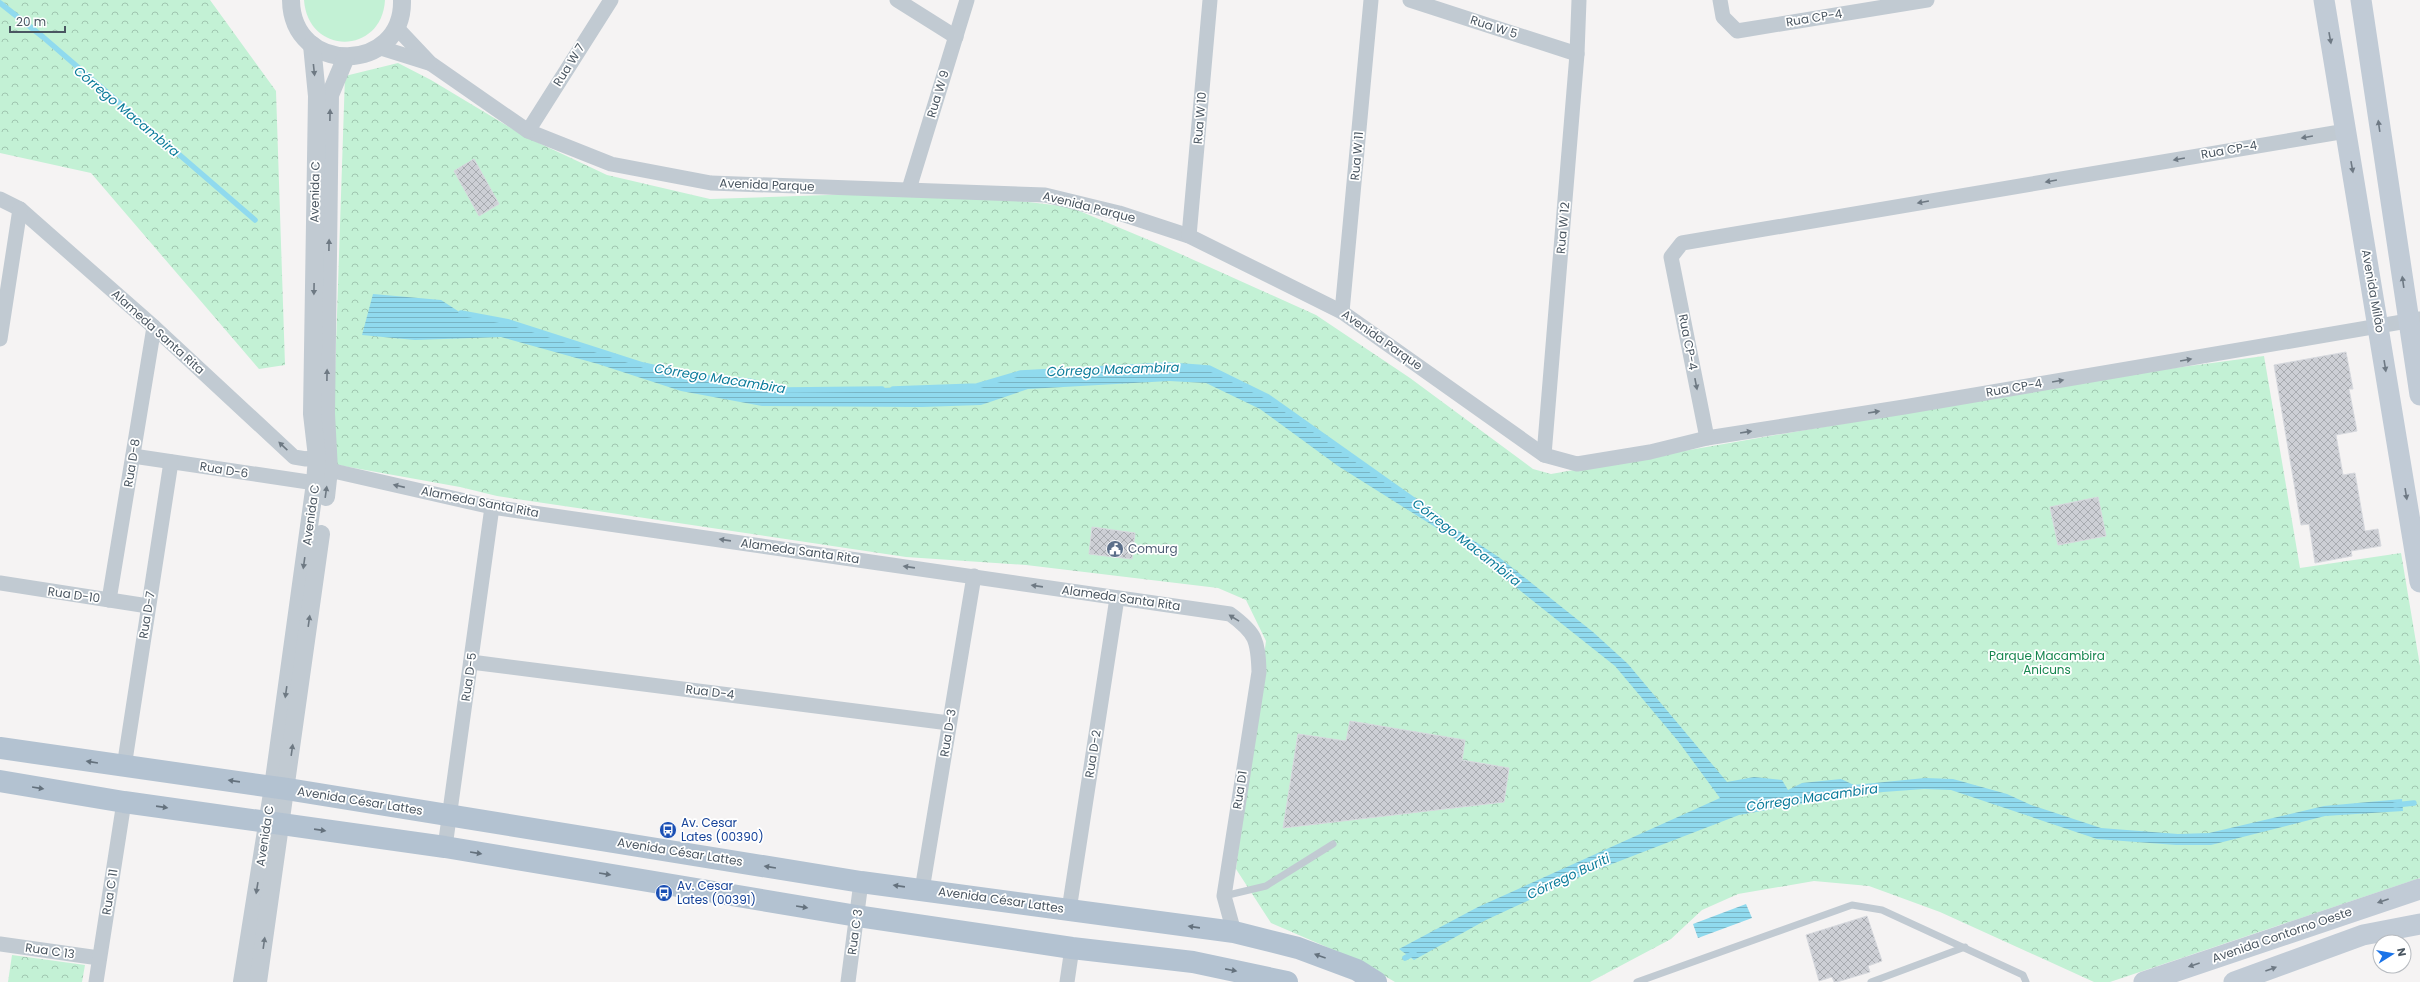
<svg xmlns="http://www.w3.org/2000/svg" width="2420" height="982" font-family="Poppins,sans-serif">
  <defs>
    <pattern id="park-crowns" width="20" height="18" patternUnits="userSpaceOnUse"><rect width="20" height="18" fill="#c3f1d5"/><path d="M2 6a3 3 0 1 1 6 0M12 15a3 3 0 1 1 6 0" fill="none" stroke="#a0c6b0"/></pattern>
    <pattern id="water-rules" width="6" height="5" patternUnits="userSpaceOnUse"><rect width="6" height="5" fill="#90daee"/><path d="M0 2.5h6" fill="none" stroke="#78b4c4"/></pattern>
    <pattern id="building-cross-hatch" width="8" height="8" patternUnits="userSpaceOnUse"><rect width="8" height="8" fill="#cdcfd5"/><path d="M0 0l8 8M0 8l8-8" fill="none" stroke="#a8abb0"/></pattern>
  </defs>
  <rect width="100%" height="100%" fill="#f5f3f3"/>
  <path fill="#c3f1d5" d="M304,0H385C382,55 308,56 304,0Z"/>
  <g fill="url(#park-crowns)">
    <polygon points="0,0 210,0 276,91 285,365 259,369 91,173 0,153"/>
    <polygon points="398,63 431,80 524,136 607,175 710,199 915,192 995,198 1070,207 1156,243 1316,315 1410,378 1533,469 1551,474 2123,375 2264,356 2300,568 2401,553 2420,666 2420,878 2110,982 2094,982 1940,912 1869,886 1814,881 1738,894 1702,910 1671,939 1590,982 1395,982 1359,961 1271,923 1236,869 1250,754 1266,641 1246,600 1218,588 1026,565 906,557 497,496 460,487 332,464 345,76"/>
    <polygon points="12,955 85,965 82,982 8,982"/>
  </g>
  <g fill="url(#water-rules)">
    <polygon points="373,294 441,300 461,313 509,322 643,365 697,377 749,381 785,390 976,386 1021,373 1168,365 1209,368 1268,397 1435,515 1500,558 1593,632 1628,664 1727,782 1754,777 1782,780 1788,790 1802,783 1841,779 1854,785 1925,778 1953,779 2007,794 2031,805 2101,828 2178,834 2209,833 2324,806 2402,799 2403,811 2325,816 2211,845 2176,845 2097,839 1951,790 1924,789 1856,794 1739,815 1586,874 1486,920 1414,960 1399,949 1478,907 1720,798 1678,741 1615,666 1459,542 1338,466 1260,409 1206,383 1169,381 1028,389 981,405 922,407 762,406 681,391 598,364 501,337 415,340 362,335"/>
    <polygon points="1746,904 1752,918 1698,938 1693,924"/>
  </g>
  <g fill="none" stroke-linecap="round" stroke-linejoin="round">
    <g stroke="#90daee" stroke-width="5.5">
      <polyline points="0,3 43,37 255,220"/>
      <polyline points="461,313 509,322 643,365 697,377 749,381 785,390 882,389"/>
      <polyline points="893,389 977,386 1021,373 1168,365 1209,368 1268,397 1439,518"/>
      <polyline points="2395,805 2414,803"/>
      <polyline points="1405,958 1414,953"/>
    </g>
  </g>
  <g fill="url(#building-cross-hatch)" stroke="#d7d9de">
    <polygon points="474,159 499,204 479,216 454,171"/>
    <polygon points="2346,352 2353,389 2349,389 2357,431 2336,435 2343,475 2355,473 2365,531 2378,529 2381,546 2351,551 2352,556 2315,563 2309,524 2301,525 2274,365"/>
    <polygon points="2098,497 2106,536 2058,545 2050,507"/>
    <polygon points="1092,527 1135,533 1132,559 1089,554"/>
    <polygon points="1350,721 1465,740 1462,760 1509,768 1504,802 1283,828 1298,734 1346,741"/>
    <polygon points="1867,916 1882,961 1868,966 1870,972 1837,982 1834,982 1832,977 1819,981 1806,935"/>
  </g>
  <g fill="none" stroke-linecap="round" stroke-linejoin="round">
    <g stroke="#c1cad2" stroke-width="7">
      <polyline points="1224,896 1266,886 1333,844"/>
      <polyline points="1637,982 1852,905 1882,910 2023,975 2026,982"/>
      <polyline points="1871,982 1965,947"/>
    </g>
    <g stroke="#c1cad2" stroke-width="15">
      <polyline points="897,0 956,37"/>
      <polyline points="1410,0 1577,54"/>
      <polyline points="1720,0 1723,17 1737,31 1927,0"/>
      <polyline points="396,27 430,63 528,131 611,164 711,183 1045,195 1119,213 1189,236 1342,312 1544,455 1577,464 1650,452 1707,438 1904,407 2420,319"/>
      <polyline points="378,47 429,63"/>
      <polyline points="528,131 611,0"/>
      <polyline points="909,189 967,0"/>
      <polyline points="0,199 20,209 154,327 294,457 306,459 317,457"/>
      <polyline points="1189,236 1210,0"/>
      <polyline points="1342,312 1371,0"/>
      <polyline points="0,339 20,209"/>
      <polyline points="1707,438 1671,257 1682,243 2346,131"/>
      <polyline points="1544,455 1577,54 1579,0"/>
      <polyline points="133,456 315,483"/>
      <path d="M329,470L492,507L1230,614C1256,633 1258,640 1259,672L1224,896L1234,932"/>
      <polyline points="0,583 148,606"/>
      <polyline points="109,600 154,327"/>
      <polyline points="471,662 949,723"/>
      <polyline points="124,767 171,462"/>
      <polyline points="445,847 492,507"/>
      <polyline points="922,890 974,576"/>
      <polyline points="1069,910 1117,598"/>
      <polyline points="0,944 99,958"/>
      <polyline points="96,982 124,802"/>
      <polyline points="848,982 861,882"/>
      <polyline points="1067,982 1072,948"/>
    </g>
    <g stroke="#c1cad2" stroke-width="18">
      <path d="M291,0C292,76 404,74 402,0"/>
      <polyline points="326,497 329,470 326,414 330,95 346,57"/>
      <polyline points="242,982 273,787 315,483 317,457 312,414 317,96 312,45"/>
      <polyline points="258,982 321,534"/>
    </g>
    <g stroke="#c1cbd6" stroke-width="21">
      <polyline points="2324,0 2420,582"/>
      <polyline points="2361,0 2420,395"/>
      <polyline points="2144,982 2420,889"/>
      <polyline points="2234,982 2363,935 2420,924"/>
    </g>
    <g stroke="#b3c2d1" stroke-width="22">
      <polyline points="0,748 287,789 861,882 1234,932 1298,948 1357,970 1376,982"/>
      <polyline points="0,781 124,802 445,847 857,916 1072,948 1193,962 1287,982"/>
    </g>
  </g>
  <defs><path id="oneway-solid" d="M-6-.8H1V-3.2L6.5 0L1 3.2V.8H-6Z"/></defs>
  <g fill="#6e7984">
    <use href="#oneway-solid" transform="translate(2330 38) rotate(80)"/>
    <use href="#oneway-solid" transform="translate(2379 126) rotate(-98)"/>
    <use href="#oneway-solid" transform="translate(2352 167) rotate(80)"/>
    <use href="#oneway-solid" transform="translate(2403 282) rotate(-98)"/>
    <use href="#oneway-solid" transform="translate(2385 366) rotate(81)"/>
    <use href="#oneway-solid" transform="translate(2406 494) rotate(81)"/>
    <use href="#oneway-solid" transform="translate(2383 901) rotate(161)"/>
    <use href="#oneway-solid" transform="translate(2194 965) rotate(161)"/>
    <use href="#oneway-solid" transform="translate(2271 969) rotate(-20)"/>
  </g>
  <g fill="#6e7983">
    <use href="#oneway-solid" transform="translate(314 70) rotate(84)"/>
    <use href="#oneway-solid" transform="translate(330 115) rotate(-89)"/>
    <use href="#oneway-solid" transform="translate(2307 137) rotate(170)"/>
    <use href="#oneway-solid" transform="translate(2179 159) rotate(170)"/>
    <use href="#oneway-solid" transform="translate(2051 181) rotate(170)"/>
    <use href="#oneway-solid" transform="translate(1923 202) rotate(170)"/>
    <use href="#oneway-solid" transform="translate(329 245) rotate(-89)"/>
    <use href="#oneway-solid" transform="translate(314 289) rotate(91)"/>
    <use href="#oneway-solid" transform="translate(2186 360) rotate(-10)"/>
    <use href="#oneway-solid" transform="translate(327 375) rotate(-89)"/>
    <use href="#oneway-solid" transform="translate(2058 381) rotate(-10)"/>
    <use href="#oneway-solid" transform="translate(1696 384) rotate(79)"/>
    <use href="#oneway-solid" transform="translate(1874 412) rotate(-9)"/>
    <use href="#oneway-solid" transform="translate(1746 432) rotate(-9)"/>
    <use href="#oneway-solid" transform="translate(283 446) rotate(-137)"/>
    <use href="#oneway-solid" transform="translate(399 486) rotate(-167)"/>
    <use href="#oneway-solid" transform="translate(326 492) rotate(-82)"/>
    <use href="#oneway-solid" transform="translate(725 540) rotate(-172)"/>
    <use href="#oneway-solid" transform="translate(304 563) rotate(98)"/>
    <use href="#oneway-solid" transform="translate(909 567) rotate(-172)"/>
    <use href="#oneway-solid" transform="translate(1037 586) rotate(-172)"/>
    <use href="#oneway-solid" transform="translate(1234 618) rotate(-148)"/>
    <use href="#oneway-solid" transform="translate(309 621) rotate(-82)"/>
    <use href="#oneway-solid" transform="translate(286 692) rotate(98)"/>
    <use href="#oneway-solid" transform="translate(292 750) rotate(-82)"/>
    <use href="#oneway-solid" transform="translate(257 888) rotate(99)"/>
    <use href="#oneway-solid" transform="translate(264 943) rotate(-82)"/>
  </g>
  <g fill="#64717d">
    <use href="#oneway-solid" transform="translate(92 762) rotate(-171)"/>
    <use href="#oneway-solid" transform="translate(234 781) rotate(-172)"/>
    <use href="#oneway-solid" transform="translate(38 788) rotate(9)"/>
    <use href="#oneway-solid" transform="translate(162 807) rotate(8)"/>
    <use href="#oneway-solid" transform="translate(320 830) rotate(8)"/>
    <use href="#oneway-solid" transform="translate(476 853) rotate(9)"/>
    <use href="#oneway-solid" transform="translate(770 867) rotate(-171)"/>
    <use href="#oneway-solid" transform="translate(605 874) rotate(9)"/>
    <use href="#oneway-solid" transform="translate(899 886) rotate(-172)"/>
    <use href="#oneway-solid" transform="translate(802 907) rotate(9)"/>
    <use href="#oneway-solid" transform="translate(1194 927) rotate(-172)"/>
    <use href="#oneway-solid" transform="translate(1320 956) rotate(-160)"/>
    <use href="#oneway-solid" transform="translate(1231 970) rotate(11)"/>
  </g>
  <defs>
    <g id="civic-disc" transform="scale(0.9)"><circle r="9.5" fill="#5c6f8a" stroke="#fff"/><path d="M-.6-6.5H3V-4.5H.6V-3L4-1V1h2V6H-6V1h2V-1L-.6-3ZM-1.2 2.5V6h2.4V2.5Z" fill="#fff"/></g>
    <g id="bus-disc" transform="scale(0.9)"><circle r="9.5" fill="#1a4fb4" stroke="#fff"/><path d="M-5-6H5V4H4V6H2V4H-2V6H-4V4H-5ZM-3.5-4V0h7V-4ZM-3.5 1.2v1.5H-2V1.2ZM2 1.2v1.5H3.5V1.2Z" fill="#fff"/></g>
  </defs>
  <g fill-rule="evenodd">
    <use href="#civic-disc" x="1115" y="549"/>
    <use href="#bus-disc" x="668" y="830"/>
    <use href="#bus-disc" x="664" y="893"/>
  </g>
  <g text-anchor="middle" stroke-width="3.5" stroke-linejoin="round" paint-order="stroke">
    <g font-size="12" fill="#4a5661" stroke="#fff">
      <text transform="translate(1814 18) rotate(-9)" y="4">Rua CP-4</text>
      <text transform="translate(1494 27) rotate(18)" y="4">Rua W 5</text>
      <text transform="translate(569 65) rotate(-58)" y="4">Rua W 7</text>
      <text transform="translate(938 94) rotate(-73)" y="4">Rua W 9</text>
      <text transform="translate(1200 118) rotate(-85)" y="4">Rua W 10</text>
      <text transform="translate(2229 150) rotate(-10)" y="4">Rua CP-4</text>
      <text transform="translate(1357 156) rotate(-85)" y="4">Rua W 11</text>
      <text transform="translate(767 185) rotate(2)" y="4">Avenida Parque</text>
      <text transform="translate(315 192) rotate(-89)" y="4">Avenida C</text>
      <text transform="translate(1089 207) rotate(14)" y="4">Avenida Parque</text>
      <text transform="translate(1563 228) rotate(-85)" y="4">Rua W 12</text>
      <text transform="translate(2373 291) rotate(80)" y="4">Avenida Milão</text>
      <text transform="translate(158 332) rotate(42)" y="4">Alameda Santa Rita</text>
      <text transform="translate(1382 340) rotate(35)" y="4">Avenida Parque</text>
      <text transform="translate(1688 342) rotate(79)" y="4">Rua CP-4</text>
      <text transform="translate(2014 388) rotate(-10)" y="4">Rua CP-4</text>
      <text transform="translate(132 463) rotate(-81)" y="4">Rua D-8</text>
      <text transform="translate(224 470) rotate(9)" y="4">Rua D-6</text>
      <text transform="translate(480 502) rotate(11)" y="4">Alameda Santa Rita</text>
      <text transform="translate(311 515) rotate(-82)" y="4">Avenida C</text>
      <text transform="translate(800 551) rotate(8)" y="4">Alameda Santa Rita</text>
      <text transform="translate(74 595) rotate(8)" y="4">Rua D-10</text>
      <text transform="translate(1121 598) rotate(8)" y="4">Alameda Santa Rita</text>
      <text transform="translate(147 615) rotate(-81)" y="4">Rua D-7</text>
      <text transform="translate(469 677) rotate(-82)" y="4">Rua D-5</text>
      <text transform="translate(710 692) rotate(7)" y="4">Rua D-4</text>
      <text transform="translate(948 733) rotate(-81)" y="4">Rua D-3</text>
      <text transform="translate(1093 754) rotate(-81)" y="4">Rua D-2</text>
      <text transform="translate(1240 790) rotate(-81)" y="4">Rua D1</text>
      <text transform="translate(360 801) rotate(9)" y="4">Avenida César Lattes</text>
      <text transform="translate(265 836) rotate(-81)" y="4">Avenida C</text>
      <text transform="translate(680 852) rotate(9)" y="4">Avenida César Lattes</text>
      <text transform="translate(110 892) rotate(-81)" y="4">Rua C 11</text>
      <text transform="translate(1001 900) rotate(8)" y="4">Avenida César Lattes</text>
      <text transform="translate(855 932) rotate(-82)" y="4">Rua C 3</text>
      <text transform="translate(2282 935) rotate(-19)" y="4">Avenida Contorno Oeste</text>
      <text transform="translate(50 951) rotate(8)" y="4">Rua C 13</text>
    </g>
    <g font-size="12" fill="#4e5e75" stroke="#fff" text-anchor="start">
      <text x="1128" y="553">Comurg</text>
    </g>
    <g font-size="12" fill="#17864f" stroke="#fff">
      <text x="2047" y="660">Parque Macambira<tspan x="2047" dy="14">Anicuns</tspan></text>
    </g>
    <g font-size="12" fill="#164399" stroke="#fff" text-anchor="start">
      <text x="681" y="827">Av. Cesar<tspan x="681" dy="14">Lates (00390)</tspan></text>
      <text x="677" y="890">Av. Cesar<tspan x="677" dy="14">Lates (00391)</tspan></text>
    </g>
    <g font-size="13" font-style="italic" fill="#0c7c9b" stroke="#fff">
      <text transform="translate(127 111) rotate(40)" y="5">Córrego Macambira</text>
      <text transform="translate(1113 369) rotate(-2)" y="5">Córrego Macambira</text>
      <text transform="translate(720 378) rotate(9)" y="5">Córrego Macambira</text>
      <text transform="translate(1467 542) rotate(38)" y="5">Córrego Macambira</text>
      <text transform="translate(1812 797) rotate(-8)" y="5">Córrego Macambira</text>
      <text transform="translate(1568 876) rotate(-25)" y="5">Córrego Buriti</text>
    </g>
  </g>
  <g transform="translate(2392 954) rotate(79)"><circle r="19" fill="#ffffff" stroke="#b7bbc0"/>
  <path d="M0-3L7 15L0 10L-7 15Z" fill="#1a73e8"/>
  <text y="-6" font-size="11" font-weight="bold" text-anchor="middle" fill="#4a5661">N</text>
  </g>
  <path d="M10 26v6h55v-6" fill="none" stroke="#4a5661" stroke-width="2"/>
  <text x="16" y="26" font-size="12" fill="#4a5661" stroke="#ffffff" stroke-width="3" paint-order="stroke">20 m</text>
</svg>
